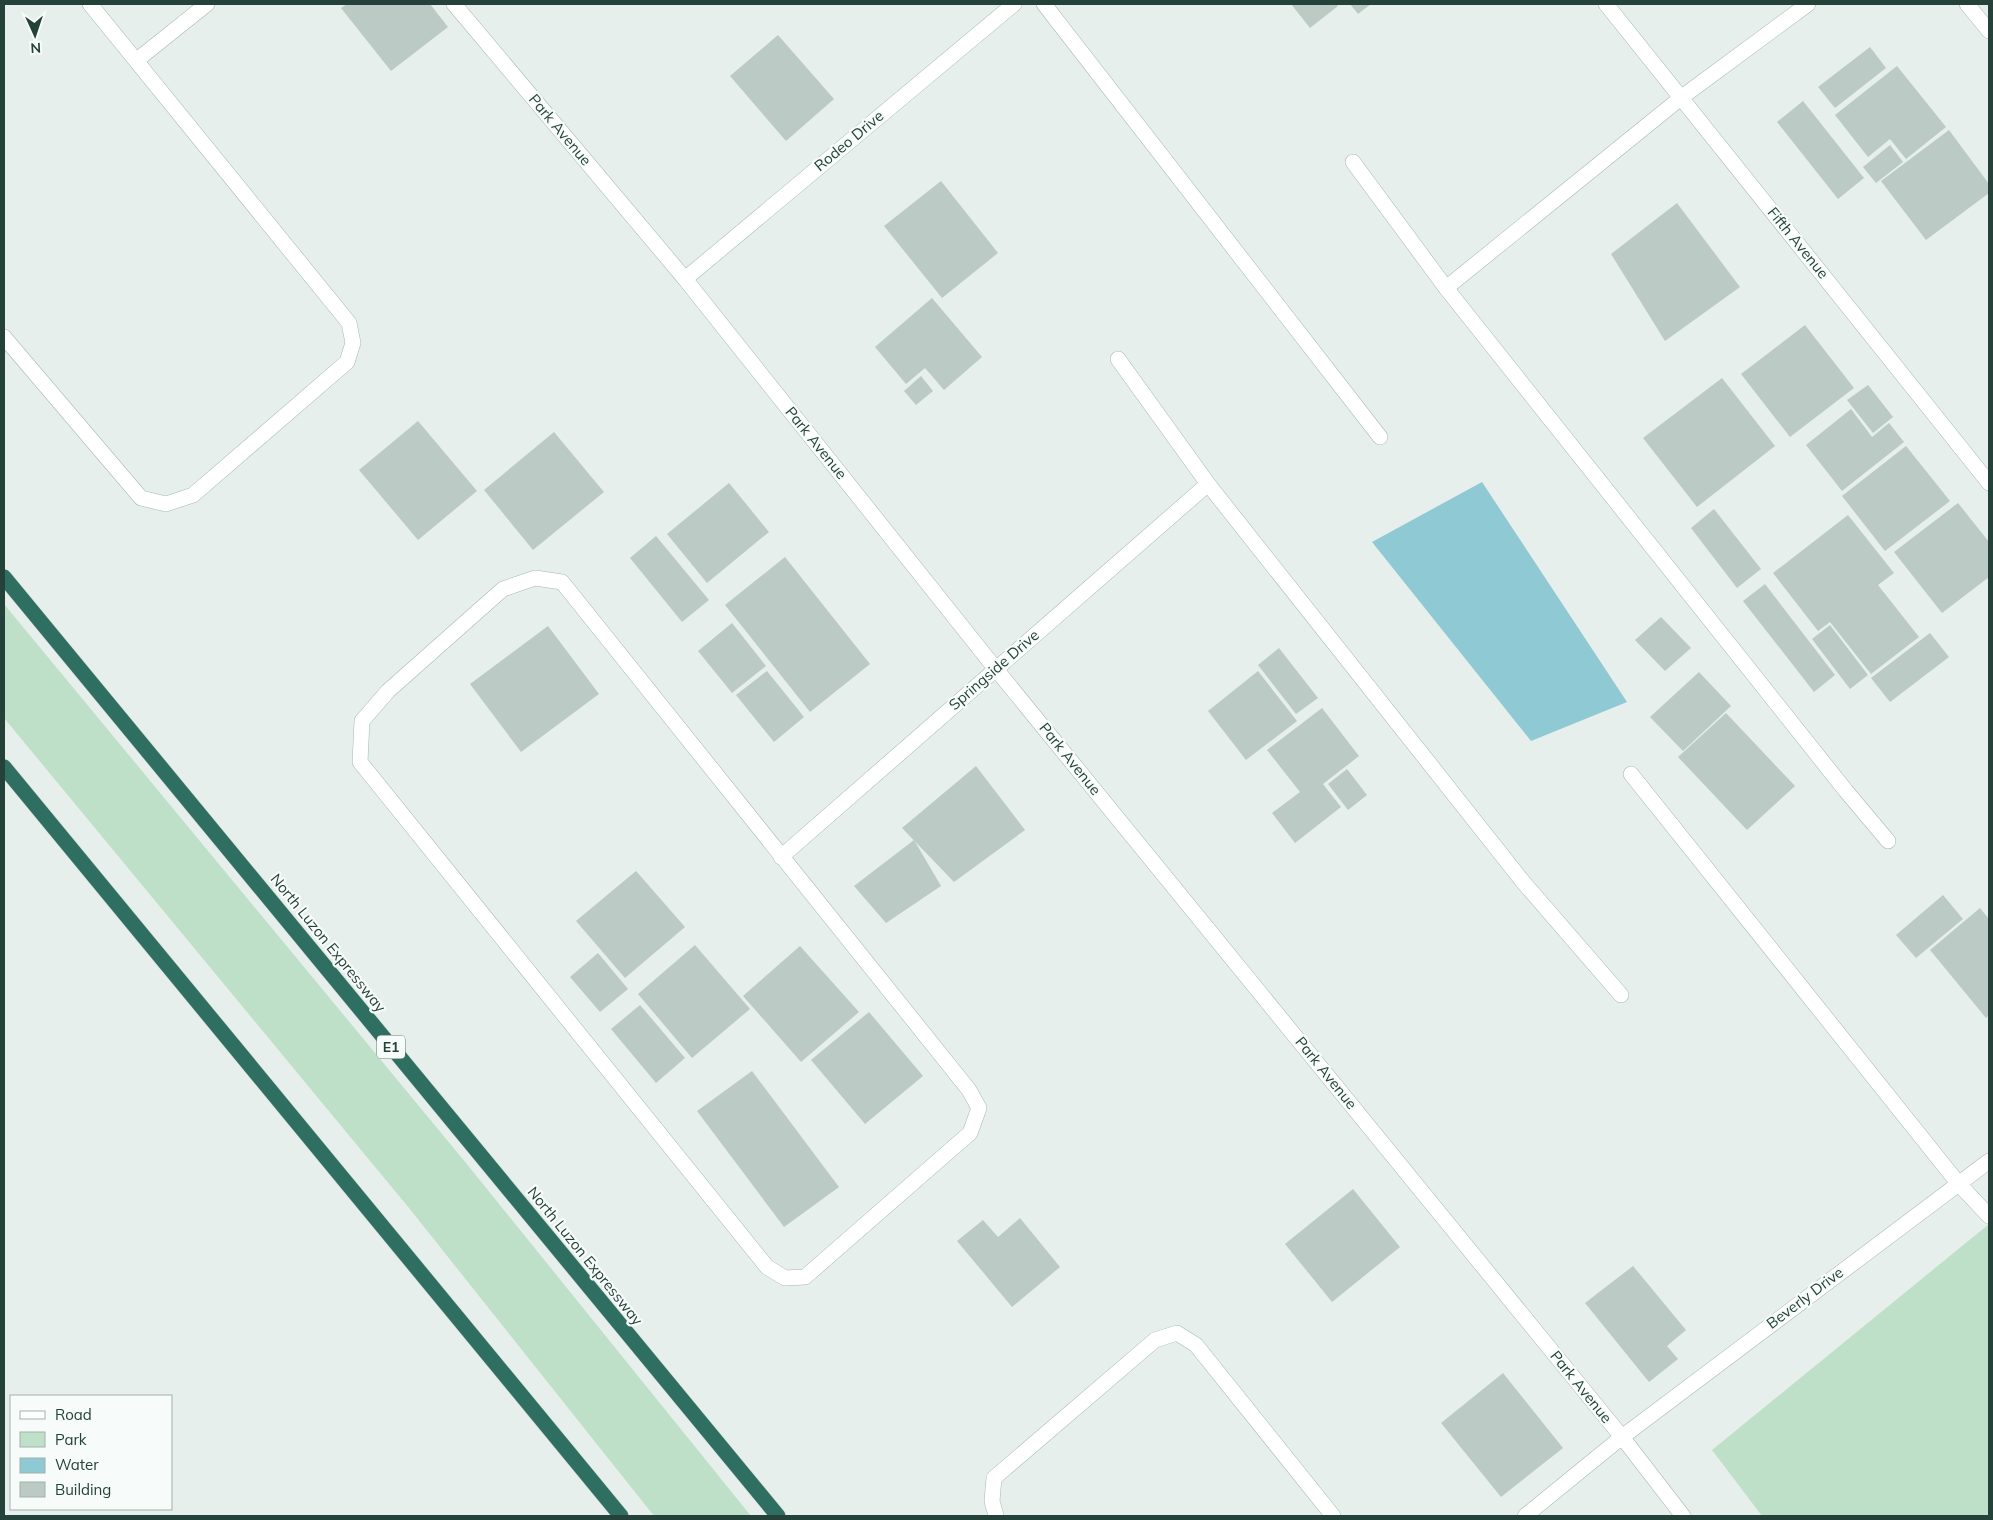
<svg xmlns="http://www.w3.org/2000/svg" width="1993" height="1520" font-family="Mulish,sans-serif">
  <rect width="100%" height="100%" fill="#e6efeb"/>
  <g fill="#bfe0c8">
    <polygon points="4,604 466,1163 751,1516 654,1516 409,1208 4,718"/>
    <polygon points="1989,1224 1989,1516 1762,1516 1712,1450"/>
  </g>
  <polygon fill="#8ec9d4" points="1482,482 1627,702 1531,741 1372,542"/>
  <g fill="#bbcac4">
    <polygon points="347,4 430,4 448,27 391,71 341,8"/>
    <polygon points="1291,4 1336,4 1338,6 1310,28"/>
    <polygon points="1350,4 1371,4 1358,14"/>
    <polygon points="778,35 834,99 786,141 730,76"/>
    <polygon points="1870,47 1886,68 1835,108 1818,87"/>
    <polygon points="1897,66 1946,127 1906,159 1890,139 1868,157 1835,115"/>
    <polygon points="1803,101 1864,178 1838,199 1777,122"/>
    <polygon points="1949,130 1989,184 1989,193 1926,240 1881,181"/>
    <polygon points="1890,145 1903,162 1876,183 1863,167"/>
    <polygon points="941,181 998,253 942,298 884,226"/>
    <polygon points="1677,203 1740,287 1665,341 1611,254"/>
    <polygon points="932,298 982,357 944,390 925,368 906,384 875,347"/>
    <polygon points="1805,325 1854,388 1790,437 1741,374"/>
    <polygon points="921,376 933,391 916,405 904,391"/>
    <polygon points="1722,378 1775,446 1697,507 1643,438"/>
    <polygon points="1868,385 1893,417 1873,433 1847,400"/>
    <polygon points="1851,409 1872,437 1889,423 1904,442 1842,491 1806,445"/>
    <polygon points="418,421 477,491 418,540 359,470"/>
    <polygon points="554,432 604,492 533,550 484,490"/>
    <polygon points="1906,446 1950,501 1885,551 1842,496"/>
    <polygon points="729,483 769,532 707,583 667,534"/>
    <polygon points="1958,503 1989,542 1989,577 1942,613 1894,552"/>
    <polygon points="1714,509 1761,569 1737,588 1691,528"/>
    <polygon points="1848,515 1894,573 1878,585 1919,637 1871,674 1830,622 1818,631 1773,573"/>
    <polygon points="656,536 709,600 682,622 630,558"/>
    <polygon points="785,557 870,664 810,712 725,605"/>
    <polygon points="1765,584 1835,675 1814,692 1743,601"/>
    <polygon points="1661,617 1691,648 1665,671 1635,640"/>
    <polygon points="732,623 766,666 732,693 698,651"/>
    <polygon points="1830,625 1868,675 1850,689 1812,639"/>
    <polygon points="548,626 599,694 521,752 470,684"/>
    <polygon points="1930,633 1949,657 1890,702 1871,678"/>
    <polygon points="1279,648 1318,698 1296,714 1258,665"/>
    <polygon points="767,671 804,717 774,742 736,695"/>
    <polygon points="1258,671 1297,721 1246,760 1208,711"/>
    <polygon points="1699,672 1731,706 1683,751 1650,717"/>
    <polygon points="1322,708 1359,756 1323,784 1341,807 1295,843 1272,813 1300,792 1267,750"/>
    <polygon points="1726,713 1795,786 1747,830 1678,757"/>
    <polygon points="976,766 1025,830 954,882 902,828"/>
    <polygon points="1347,769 1367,795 1348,810 1328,784"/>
    <polygon points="914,840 941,886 886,923 854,886"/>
    <polygon points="636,871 685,927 625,978 576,921"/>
    <polygon points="1943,895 1963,919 1916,958 1896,935"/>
    <polygon points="1980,908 1989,919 1989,1015 1986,1018 1930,950"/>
    <polygon points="695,945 750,1009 692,1058 638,994"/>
    <polygon points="800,946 859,1012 801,1062 743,996"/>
    <polygon points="598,953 628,989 600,1012 570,977"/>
    <polygon points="640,1005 685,1058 656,1083 611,1029"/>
    <polygon points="869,1012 923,1076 865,1124 811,1060"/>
    <polygon points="752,1071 839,1187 784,1227 697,1111"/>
    <polygon points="1353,1189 1400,1247 1332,1302 1285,1244"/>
    <polygon points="1020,1218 1060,1267 1012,1307 957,1241 983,1220 998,1237"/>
    <polygon points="1633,1266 1686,1330 1667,1346 1678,1359 1649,1382 1585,1303"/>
    <polygon points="1503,1373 1563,1448 1501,1497 1441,1423"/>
  </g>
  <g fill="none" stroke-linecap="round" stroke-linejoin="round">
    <g stroke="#a8b8b2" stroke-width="16">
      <g id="minor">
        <polyline points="454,4 685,279 995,668 1622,1437 1683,1516"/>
        <polyline points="1044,4 1380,437"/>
        <polyline points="1606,4 1989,483"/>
        <polyline points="1967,4 1989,31"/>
        <polyline points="137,60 207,4"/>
        <polyline points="1353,162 1446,288 1846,791 1888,841"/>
        <polyline points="685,279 1014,4"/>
        <polyline points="1446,288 1682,97 1808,4"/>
        <polyline points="4,337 141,498 166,504 193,495 347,362 353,343 349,323 90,4"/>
        <polyline points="1118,359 1208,484 1524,883 1621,995"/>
        <polygon points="535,578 562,582 969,1090 979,1108 970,1133 805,1277 785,1278 767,1267 360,762 362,721 388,691 503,589"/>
        <polyline points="1631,774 1958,1183 1989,1216"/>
        <polyline points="781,857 1208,484"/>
        <polyline points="996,1516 992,1501 994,1478 1155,1340 1177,1333 1196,1345 1333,1516"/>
        <polyline points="1525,1516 1622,1437 1989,1161"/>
      </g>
    </g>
    <g stroke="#c2cac8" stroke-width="16">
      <g id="highway">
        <polyline points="4,577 778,1516"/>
        <polyline points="4,767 621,1516"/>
      </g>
    </g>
    <use href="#minor" stroke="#fff" stroke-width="15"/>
    <use href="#highway" stroke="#2f6f62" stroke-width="15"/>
  </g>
  <g text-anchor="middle" stroke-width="4.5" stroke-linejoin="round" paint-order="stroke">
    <rect fill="#f7fbf9" stroke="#637a73" stroke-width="1" x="377" y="1035.5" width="28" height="23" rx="4"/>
    <g font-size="14" font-weight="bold" fill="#24423a">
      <text x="391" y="1052">E1</text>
    </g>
    <g font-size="15" fill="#24423a" stroke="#f7fbf9">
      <text transform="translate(560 130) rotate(50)" y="5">Park Avenue</text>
      <text transform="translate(849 141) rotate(-40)" y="5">Rodeo Drive</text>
      <text transform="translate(1798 243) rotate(51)" y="5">Fifth Avenue</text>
      <text transform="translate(816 443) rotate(51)" y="5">Park Avenue</text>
      <text transform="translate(994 670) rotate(-41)" y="5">Springside Drive</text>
      <text transform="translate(1070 759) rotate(51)" y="5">Park Avenue</text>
      <text transform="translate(328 943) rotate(51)" y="5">North Luzon Expressway</text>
      <text transform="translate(1326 1073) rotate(51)" y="5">Park Avenue</text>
      <text transform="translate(585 1256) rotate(51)" y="5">North Luzon Expressway</text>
      <text transform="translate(1805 1298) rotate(-37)" y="5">Beverly Drive</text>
      <text transform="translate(1581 1387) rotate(51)" y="5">Park Avenue</text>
    </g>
  </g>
  <rect width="1993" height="1520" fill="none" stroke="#24423a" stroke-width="10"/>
  <rect x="10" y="1395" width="162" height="115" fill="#f7fbf9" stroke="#a3b1ad"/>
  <rect x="20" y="1411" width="25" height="8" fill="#ffffff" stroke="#a3b1ad"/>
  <text x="55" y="1420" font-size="15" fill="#24423a">Road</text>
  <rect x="20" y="1432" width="25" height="15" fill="#bfe0c8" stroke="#a3b1ad"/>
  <text x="55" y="1445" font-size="15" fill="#24423a">Park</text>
  <rect x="20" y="1458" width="25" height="15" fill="#8ec9d4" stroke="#a3b1ad"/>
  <text x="55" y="1470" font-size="15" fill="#24423a">Water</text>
  <rect x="20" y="1482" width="25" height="15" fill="#bbcac4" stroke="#a3b1ad"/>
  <text x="55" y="1495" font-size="15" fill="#24423a">Building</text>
  <g transform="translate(35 35) rotate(177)" stroke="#f7fbf9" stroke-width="4" paint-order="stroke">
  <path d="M0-4L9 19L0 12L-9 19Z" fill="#24423a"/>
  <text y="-8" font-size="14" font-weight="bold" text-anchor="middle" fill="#24423a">N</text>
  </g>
</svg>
